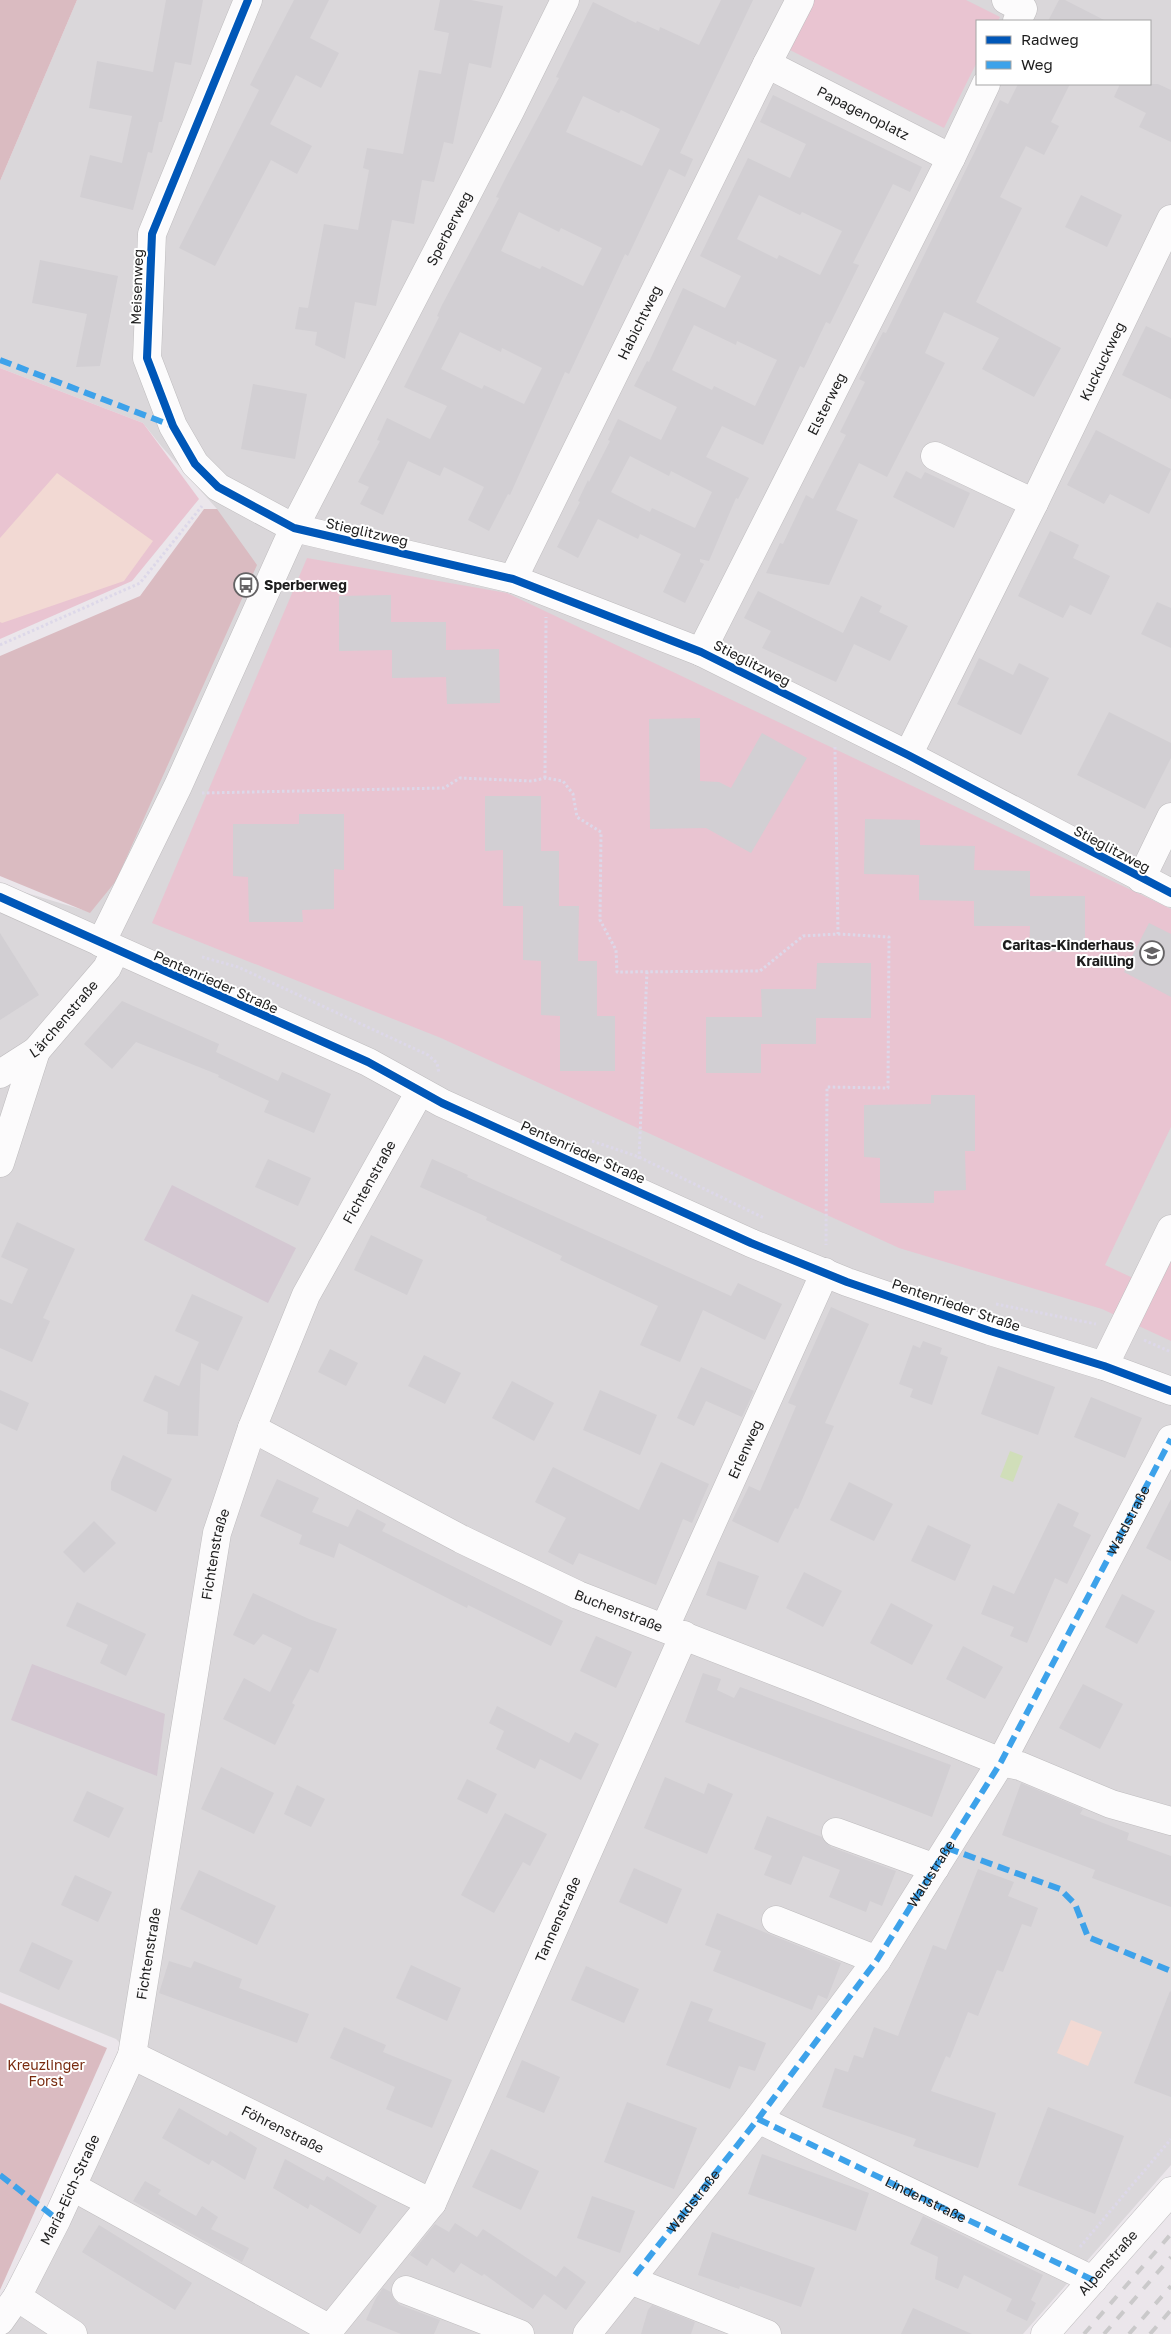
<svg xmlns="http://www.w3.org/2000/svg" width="1171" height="2334" font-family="'Golos Text',sans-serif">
  <rect width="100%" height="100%" fill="#ebe6eb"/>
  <path fill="#dad7da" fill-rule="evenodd" d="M77,0H1171V2165L1023,2334H0L132,2055L116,2039L0,1992V885L90,912L217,509L162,447L143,423L0,368V181ZM977,21H1150V84H977Z"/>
  <g fill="#d4c8d2">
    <polygon points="172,1185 296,1248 268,1303 144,1240"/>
    <polygon points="32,1664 165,1714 157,1776 11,1720"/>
  </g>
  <g fill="#e9c4d1">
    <polygon points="811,0 966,0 1000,17 998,21 977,21 977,62 944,128 786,48"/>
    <polygon points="0,368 143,423 199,499 132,581 0,639"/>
    <polygon points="307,558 507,593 1171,909 1171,1341 1102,1309 899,1248 441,1038 152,923"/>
  </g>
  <g fill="#dabbc1">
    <polygon points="0,0 77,0 0,181"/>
    <polygon points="204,509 217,509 257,565 116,881 90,913 0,876 0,656 140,596"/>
    <polygon points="0,2003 107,2048 0,2290"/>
  </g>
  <g fill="#f2d9d3">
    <polygon points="57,473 153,541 124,581 2,623 0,622 0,538"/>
    <polygon points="1071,2020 1102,2032 1088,2066 1057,2053"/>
  </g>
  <polygon fill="#dad8da" points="1171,1127 1171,1237 1148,1285 1105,1265"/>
  <polygon fill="#d0deb9" points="1010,1451 1023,1456 1013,1482 1000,1477"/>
  <g fill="#d2cfd3" fill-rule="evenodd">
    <polygon points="166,0 203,0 191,65 175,62 162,122 159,122 152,153 148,152 133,210 80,197 90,155 122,163 132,116 89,108 97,61 153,72"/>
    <polygon points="294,0 329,0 310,38 339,53 321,88 296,75 270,124 312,146 297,174 271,160 215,266 179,248 259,90 250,85"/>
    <polygon points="440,0 471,0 503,6 491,68 469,63 453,144 444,142 434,182 422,180 414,224 392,220 376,306 355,302 345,359 315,345 317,332 295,329 299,307 308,308 324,224 358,230 369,170 363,168 367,148 403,154 419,70 441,74 449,33 434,30"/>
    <path d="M721,0H753L680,153L693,159L685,177L669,169L628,256L625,254L569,374L565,372L510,495L508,494L489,531L468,520L484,487L444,467L440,476L408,461L383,515L360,504L369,487L358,482L380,441L377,440L387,418L430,439L447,406L404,387L439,317L437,316L442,305L499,198L496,197L507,175L559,78L556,77L593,2L636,23L637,21L659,31L660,27L699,45ZM583,96L619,113L621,110L660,129L642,166L566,132ZM519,212L559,232L561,228L602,248L583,286L542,266L540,269L501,251ZM460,332L501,352L502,348L542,368L524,404L484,385L482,389L441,369Z"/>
    <polygon points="1059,0 1065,0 1106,21 1048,21"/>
    <polygon points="1018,84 1070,84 1051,122 1059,126 1044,155 1026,146 1000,197 1022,208 976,302 1061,348 1034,397 982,369 999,338 944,312 925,353 945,363 887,477 859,463 836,510 858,520 829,585 766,573 780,543 783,544 806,495 813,499 846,435 840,432 865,382 859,379 883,332 886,333 1000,100 1008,104"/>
    <polygon points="1120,84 1158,84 1171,90 1171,142 1139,127 1146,113 1114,97"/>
    <path d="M773,95L922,167L910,192L893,184L853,263L859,265L830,324L826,322L804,368L800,366L763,445L722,426L706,457L749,478L738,499L736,498L709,561L700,559V562L704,564L685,603L663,592L681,554L640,534L638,539L598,519L578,558L557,547L580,502L578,501L588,480L589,482L610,441L608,440L618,419L661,440L677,407L634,386L647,361L649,362L683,288L725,308L741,276L700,256L748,158L790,178L806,144L760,122ZM759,195L800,215L802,212L842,231L820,275L779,255L777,259L737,239ZM694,325L736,345L737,341L777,360L755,406L714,386L712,390L672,370ZM630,456L669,476L671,471L712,492L695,528L652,508L650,512L611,492Z"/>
    <polygon points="1081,195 1122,215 1107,247 1065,227"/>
    <polygon points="40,260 118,276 100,366 76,367 87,314 32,303"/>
    <polygon points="1146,326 1171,338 1171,399 1122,375"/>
    <polygon points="253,384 307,394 295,459 241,449"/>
    <polygon points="1096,430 1171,469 1149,514 1110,494 1104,504 1067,485"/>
    <polygon points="906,471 921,479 925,472 970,493 954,528 893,497"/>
    <polygon points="1050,531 1079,545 1073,558 1110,576 1091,615 1070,605 1063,618 1018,596"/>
    <polygon points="758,591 843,633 861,596 882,606 879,612 908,626 890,661 854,644 836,682 762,648 771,631 744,618"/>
    <polygon points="391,595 391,622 446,622 446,650 499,649 500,703 447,704 446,677 392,678 392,650 339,651 339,596"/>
    <polygon points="1157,602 1171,608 1171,648 1141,634"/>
    <polygon points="979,658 1013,675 1019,663 1049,678 1021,735 957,704"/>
    <polygon points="1109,712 1171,743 1171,758 1145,809 1077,775"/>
    <polygon points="700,718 700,781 719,782 731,788 762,733 807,758 751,853 706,828 650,829 649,719"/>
    <polygon points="485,796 541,796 541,851 559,851 559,906 579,906 578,961 597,961 597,1016 615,1016 615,1071 560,1071 560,1016 541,1015 541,961 523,960 523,906 503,906 503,850 485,851"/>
    <polygon points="299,814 344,814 344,870 334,869 334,909 302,910 303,922 249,922 248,877 233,876 233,824 299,824"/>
    <polygon points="865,819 920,820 920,845 975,846 974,870 1030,871 1030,896 1085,896 1085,952 1029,951 1030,926 974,926 974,901 919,900 919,875 864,874"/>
    <polygon points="1149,923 1171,934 1171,997 1124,972"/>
    <polygon points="0,933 39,995 0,1020"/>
    <polygon points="817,963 871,963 871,1018 816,1018 816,1044 761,1044 761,1073 706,1073 706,1017 762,1017 761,989 816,989"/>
    <polygon points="122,1001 219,1044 216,1052 278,1081 282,1072 331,1094 314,1133 264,1112 269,1101 218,1077 219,1075 136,1042 112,1069 84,1044"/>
    <polygon points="931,1095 975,1095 975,1151 965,1151 966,1190 934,1191 934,1203 880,1203 880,1158 864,1157 864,1105 931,1104"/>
    <polygon points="268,1159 311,1178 298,1206 255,1187"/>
    <polygon points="432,1159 468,1175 467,1177 731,1296 738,1283 782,1304 765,1340 703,1310 680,1362 640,1345 658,1306 560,1260 562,1256 486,1220 487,1217 420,1187"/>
    <polygon points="17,1222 75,1249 43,1318 50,1321 32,1362 0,1348 0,1299 12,1304 28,1269 1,1257"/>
    <polygon points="371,1235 423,1260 407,1295 354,1270"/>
    <polygon points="192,1294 243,1317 218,1371 201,1363 198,1436 167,1434 168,1412 143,1401 155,1375 179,1386 199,1342 175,1331"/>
    <polygon points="831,1307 869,1324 825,1423 834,1426 798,1509 795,1508 778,1543 732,1521 749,1486 760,1491 796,1406 788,1403"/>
    <polygon points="923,1341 942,1348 940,1354 948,1357 932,1405 910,1397 913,1389 899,1384 913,1345 920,1348"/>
    <polygon points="330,1349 358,1363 346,1386 318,1372"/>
    <polygon points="424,1355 461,1373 445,1404 408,1386"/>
    <polygon points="998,1366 1055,1387 1038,1435 981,1414"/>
    <polygon points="701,1367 754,1391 742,1417 706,1401 694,1426 677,1418"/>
    <polygon points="512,1381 554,1403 534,1441 492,1418"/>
    <polygon points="0,1390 29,1403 17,1431 0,1423"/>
    <polygon points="600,1390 657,1415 640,1455 583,1430"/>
    <polygon points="1091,1397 1142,1418 1125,1458 1074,1437"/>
    <polygon points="123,1455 172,1479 156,1512 111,1490 111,1482"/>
    <polygon points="661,1462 709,1484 692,1523 683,1519 656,1585 579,1553 573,1565 548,1552 566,1518 535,1502 553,1467 639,1510"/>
    <polygon points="277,1479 319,1498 312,1512 348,1527 357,1509 386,1524 382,1531 563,1621 551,1646 468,1605 467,1608 339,1543 334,1558 299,1544 302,1535 260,1516"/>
    <polygon points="849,1482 893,1504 874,1541 830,1520"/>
    <polygon points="1171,1499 1171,1561 1146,1548"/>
    <polygon points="1058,1503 1079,1513 1073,1526 1091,1535 1067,1584 1055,1578 1027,1643 1010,1636 1014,1627 981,1614 993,1585 1014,1594"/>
    <polygon points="94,1521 116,1543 84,1573 63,1552"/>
    <polygon points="928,1525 971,1545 955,1581 911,1561"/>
    <polygon points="718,1561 759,1576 746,1610 706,1595"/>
    <polygon points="804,1572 842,1591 823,1627 786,1608"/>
    <polygon points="253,1593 309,1619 337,1629 318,1673 310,1669 292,1703 295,1705 275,1745 223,1719 244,1678 270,1692 292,1648 263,1634 254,1645 233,1635"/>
    <polygon points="1122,1594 1155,1611 1137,1644 1105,1627"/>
    <polygon points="77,1602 146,1634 126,1676 100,1663 108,1645 66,1626"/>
    <polygon points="891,1603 933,1625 912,1665 870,1643"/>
    <polygon points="596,1636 632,1652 616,1688 580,1671"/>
    <polygon points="963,1646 1003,1667 985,1699 946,1679"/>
    <polygon points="703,1673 721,1679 717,1690 734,1698 740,1687 951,1765 932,1817 685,1722"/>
    <polygon points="1083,1684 1123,1704 1100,1749 1059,1728"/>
    <polygon points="497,1706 569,1743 575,1732 599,1744 581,1780 540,1759 535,1769 496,1749 504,1731 489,1723"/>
    <polygon points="221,1767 274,1793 254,1834 201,1809"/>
    <polygon points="665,1777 704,1794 708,1783 733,1794 707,1854 644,1828"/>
    <polygon points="467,1779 497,1794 487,1814 457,1799"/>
    <polygon points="1021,1783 1083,1809 1080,1814 1129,1833 1127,1840 1171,1856 1171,1907 1092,1878 1095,1870 1002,1835"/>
    <polygon points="297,1785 325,1799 311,1827 284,1814"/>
    <polygon points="87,1791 124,1808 109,1838 73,1821"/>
    <polygon points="505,1813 547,1834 530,1866 523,1862 494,1913 461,1895"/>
    <polygon points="767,1816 822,1837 831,1847 896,1871 882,1906 870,1901 866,1912 829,1897 840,1870 803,1856 791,1885 764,1875 772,1856 754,1849"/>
    <polygon points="634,1868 682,1889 667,1924 619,1902"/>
    <polygon points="978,1869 1014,1882 1008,1896 1038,1908 1031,1927 1022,1924 1003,1972 997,1970 978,2016 968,2012 950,2058 946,2056 931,2091 996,2113 978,2168 913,2146 916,2139 822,2107 835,2068 848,2072 854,2055 863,2058 874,2027 898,2036 933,1945 946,1950"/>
    <polygon points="199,1870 276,1906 257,1945 180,1909"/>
    <polygon points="75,1875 112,1892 98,1922 61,1905"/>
    <polygon points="717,1913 841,1963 827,1999 818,1995 812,2010 713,1971 721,1951 705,1945"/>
    <polygon points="32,1942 73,1961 59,1990 19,1971"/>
    <polygon points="169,1961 191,1968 194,1961 242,1979 239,1988 309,2014 297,2043 159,1993"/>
    <polygon points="411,1965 461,1988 447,2021 396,1998"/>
    <polygon points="586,1966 639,1989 624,2023 571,2000"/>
    <polygon points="1170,1991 1171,1992 1171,2097 1134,2083"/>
    <polygon points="691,2001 713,2009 708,2021 766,2043 755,2071 739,2066 730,2089 666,2065"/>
    <polygon points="344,2027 386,2045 383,2052 452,2080 432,2128 386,2109 395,2087 330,2058"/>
    <polygon points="522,2060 560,2077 544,2113 506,2097"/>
    <polygon points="627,2102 697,2128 674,2189 604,2162"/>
    <polygon points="1048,2107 1124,2136 1095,2214 1018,2185"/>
    <polygon points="179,2108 227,2136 230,2131 257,2148 245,2180 212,2160 209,2165 162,2138"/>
    <polygon points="491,2149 539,2171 521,2210 472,2187"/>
    <polygon points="762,2154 869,2193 856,2231 748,2194"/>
    <polygon points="285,2159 324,2181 327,2176 377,2206 360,2234 310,2204 308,2209 273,2188"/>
    <polygon points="145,2181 161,2190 158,2194 196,2216 202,2206 218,2217 211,2229 249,2248 242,2262 133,2201"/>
    <polygon points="592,2196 635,2211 620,2253 577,2238"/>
    <polygon points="923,2216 1043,2275 1031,2300 1036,2303 1027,2321 1006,2311 1012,2299 964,2275 958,2289 935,2279 938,2257 910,2244"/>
    <polygon points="455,2223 477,2237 483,2229 556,2277 564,2266 586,2282 566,2310 544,2294 533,2309 484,2274 482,2276 461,2263 454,2273 432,2258 427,2266 410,2255 435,2224 449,2232"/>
    <polygon points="99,2225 192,2283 175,2310 82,2252"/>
    <polygon points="712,2232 815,2268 801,2307 740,2286 739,2289 698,2275"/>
    <polygon points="383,2288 391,2292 394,2299 400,2305 440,2320 434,2334 401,2334 366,2320 376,2298"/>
    <polygon points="652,2305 695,2322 691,2334 641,2334 648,2310"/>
    <polygon points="913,2308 972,2334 901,2334"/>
  </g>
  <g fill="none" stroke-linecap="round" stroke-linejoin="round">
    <g stroke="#bebcbe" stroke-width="29">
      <g id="minor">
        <polyline points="248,0 152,234 147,358 173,426 195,464 218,487 294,528 513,579 701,652 908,755 1171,893"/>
        <path id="s1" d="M800,0L767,64L951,158L986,84"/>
        <polyline points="1006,0 1023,9 1017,21"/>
        <polyline points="935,456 1034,503"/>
        <path id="s2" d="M513,579L767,64"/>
        <path id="s3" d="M701,652L951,158"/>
        <path id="s4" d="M908,755L1034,503L1171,219"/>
        <polyline points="1141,879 1171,817"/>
        <polyline points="0,897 368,1062 442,1103 751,1243 847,1282 990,1331 1104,1366 1171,1391"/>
        <path id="s5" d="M101,943L178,786L294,528L510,111L565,0"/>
        <path id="s6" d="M0,1074L36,1051L107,968L115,951"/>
        <polyline points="0,1163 36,1051"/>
        <polyline points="1104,1366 1171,1229"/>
        <path id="s7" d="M252,1428L461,1539L578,1595L813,1686L1001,1762L1020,1766L1111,1804L1171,1821"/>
        <path id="s8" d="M665,1627L825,1272"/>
        <polyline points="836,1832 935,1868"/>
        <polyline points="776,1920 877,1960"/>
        <path id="s9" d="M132,2055L432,2203"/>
        <polyline points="758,2119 1093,2280"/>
        <path id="s10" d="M73,2187L330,2329L432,2203L684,1635"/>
        <polyline points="630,2280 767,2334"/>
        <polyline points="406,2290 520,2334"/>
        <polyline points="17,2297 73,2334"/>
        <path id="s11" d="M0,2321L17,2297L57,2219L132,2055L217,1533L252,1428L306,1295L419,1093"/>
        <polyline points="587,2334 758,2119 877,1960 1001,1762 1171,1439"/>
        <path id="s12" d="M1045,2334L1171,2191"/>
      </g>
    </g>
    <g stroke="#ddd8e9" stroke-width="3" stroke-dasharray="2.5 2.5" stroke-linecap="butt">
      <polyline points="0,645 140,583 202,506"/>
      <polyline points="835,747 838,934"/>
      <polyline points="545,778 546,617"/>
      <polyline points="202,793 444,788 460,778 532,781 545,778 563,781 573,794 577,817 601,832 600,920 616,950 617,972 760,971 803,936 838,934 889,937 888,1088 827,1087 826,1245"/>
      <polyline points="202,957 238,967 428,1055 437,1063 439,1073"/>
      <polyline points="592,1141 639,1157 764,1218"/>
      <polyline points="639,1159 647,971"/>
      <polyline points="996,1304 1096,1324"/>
      <polyline points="1144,1340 1171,1352"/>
      <polyline points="1080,2247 1171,2139"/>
    </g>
    <use href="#minor" stroke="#fcfbfc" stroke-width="28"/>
    <g stroke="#cac9ca" stroke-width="4" stroke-dasharray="10 10" stroke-linecap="butt">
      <polyline points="1084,2334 1171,2234"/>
      <polyline points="1104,2334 1171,2257"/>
      <polyline points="1129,2334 1171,2286"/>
      <polyline points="1150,2334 1171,2310"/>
    </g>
    <g stroke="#3da2ea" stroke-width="6" stroke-dasharray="12 6" stroke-linecap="butt">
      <polyline points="0,360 173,426"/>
      <polyline points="947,1848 1060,1889 1075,1904 1088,1937 1171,1971"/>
      <path id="s13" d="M758,2119L1093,2280"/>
      <polyline points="0,2175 57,2219"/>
      <path id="s14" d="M635,2275L758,2119L877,1960L1001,1762L1171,1439"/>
    </g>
    <g stroke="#fff" stroke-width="11">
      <g id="cycleway">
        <polyline points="248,0 152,234 147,358 173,426 195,464 218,487 294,528 513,579 701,652 908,755 1171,893"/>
        <polyline points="0,897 368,1062 442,1103 751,1243 847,1282 990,1331 1104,1366 1171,1391"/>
      </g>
    </g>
    <use href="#cycleway" stroke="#0057b8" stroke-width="8"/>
  </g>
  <defs>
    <g id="bus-ring" transform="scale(1.25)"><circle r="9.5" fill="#fff" stroke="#656365" stroke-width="1.5"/><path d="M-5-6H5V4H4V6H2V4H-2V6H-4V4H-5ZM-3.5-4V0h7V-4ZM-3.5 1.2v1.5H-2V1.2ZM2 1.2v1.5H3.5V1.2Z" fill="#656365"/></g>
    <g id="school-ring" transform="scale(1.25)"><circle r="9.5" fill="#fff" stroke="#656365" stroke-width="1.5"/><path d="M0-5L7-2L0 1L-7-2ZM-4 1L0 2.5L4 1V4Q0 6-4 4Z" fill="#656365"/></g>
  </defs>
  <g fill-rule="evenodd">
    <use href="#bus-ring" x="246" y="585"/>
    <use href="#school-ring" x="1152" y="953"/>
  </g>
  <g text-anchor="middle" stroke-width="4" stroke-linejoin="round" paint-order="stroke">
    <g font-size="14" fill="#1d1d1d" stroke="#fff">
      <text dy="5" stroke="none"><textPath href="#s1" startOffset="180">Papagenoplatz</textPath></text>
      <text dy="5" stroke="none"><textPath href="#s5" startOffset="795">Sperberweg</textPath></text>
      <text transform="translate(137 287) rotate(-88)" y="5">Meisenweg</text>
      <text dy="5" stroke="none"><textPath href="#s2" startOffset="286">Habichtweg</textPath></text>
      <text dy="5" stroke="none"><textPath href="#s4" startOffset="439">Kuckuckweg</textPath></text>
      <text dy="5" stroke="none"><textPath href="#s3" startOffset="278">Elsterweg</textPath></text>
      <text transform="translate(367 532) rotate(13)" y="5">Stieglitzweg</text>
      <text transform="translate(752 663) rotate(27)" y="5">Stieglitzweg</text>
      <text transform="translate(1112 849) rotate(28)" y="5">Stieglitzweg</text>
      <text transform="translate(216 982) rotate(24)" y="5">Pentenrieder Straße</text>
      <text dy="5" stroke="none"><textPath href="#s6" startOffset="85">Lärchenstraße</textPath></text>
      <text transform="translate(583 1152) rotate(24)" y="5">Pentenrieder Straße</text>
      <text dy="5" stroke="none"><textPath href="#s11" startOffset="1210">Fichtenstraße</textPath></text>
      <text transform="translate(956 1305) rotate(19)" y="5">Pentenrieder Straße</text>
      <text dy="5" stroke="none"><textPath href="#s8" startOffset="195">Erlenweg</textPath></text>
      <text dy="5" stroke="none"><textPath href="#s14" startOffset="904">Waldstraße</textPath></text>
      <text dy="5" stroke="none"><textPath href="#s11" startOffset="805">Fichtenstraße</textPath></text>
      <text dy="5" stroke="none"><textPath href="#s7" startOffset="410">Buchenstraße</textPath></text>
      <text dy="5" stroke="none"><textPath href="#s14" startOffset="499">Waldstraße</textPath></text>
      <text dy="5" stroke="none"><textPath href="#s10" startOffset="766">Tannenstraße</textPath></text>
      <text dy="5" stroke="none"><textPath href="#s11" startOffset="400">Fichtenstraße</textPath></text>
      <text dy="5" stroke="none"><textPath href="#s9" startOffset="168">Föhrenstraße</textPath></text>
      <text dy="5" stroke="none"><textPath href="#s11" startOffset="149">Maria-Eich-Straße</textPath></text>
      <text dy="5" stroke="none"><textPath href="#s13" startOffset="186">Lindenstraße</textPath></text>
      <text dy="5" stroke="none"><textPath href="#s14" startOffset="94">Waldstraße</textPath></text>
      <text dy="5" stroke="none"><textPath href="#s12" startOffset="95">Alpenstraße</textPath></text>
    </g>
    <g font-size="14" font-weight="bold" fill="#1d1d1d" stroke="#fff" text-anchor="start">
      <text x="264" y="590">Sperberweg</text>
      <text x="1134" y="950" text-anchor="end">Caritas-Kinderhaus<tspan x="1134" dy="16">Krailling</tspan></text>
    </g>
    <g font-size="14" fill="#782a0e" stroke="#fff">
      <text x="46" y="2070">Kreuzlinger<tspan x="46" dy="16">Forst</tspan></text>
    </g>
  </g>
  <rect x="976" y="20" width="175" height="65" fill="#ffffff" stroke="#a5a5a5"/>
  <rect x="986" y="36" width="25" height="8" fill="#0057b8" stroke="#a5a5a5"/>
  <text x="1021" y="45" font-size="15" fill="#1d1d1d">Radweg</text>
  <rect x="986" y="61" width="25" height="8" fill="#3da2ea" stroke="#a5a5a5"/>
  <text x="1021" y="70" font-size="15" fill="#1d1d1d">Weg</text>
</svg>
